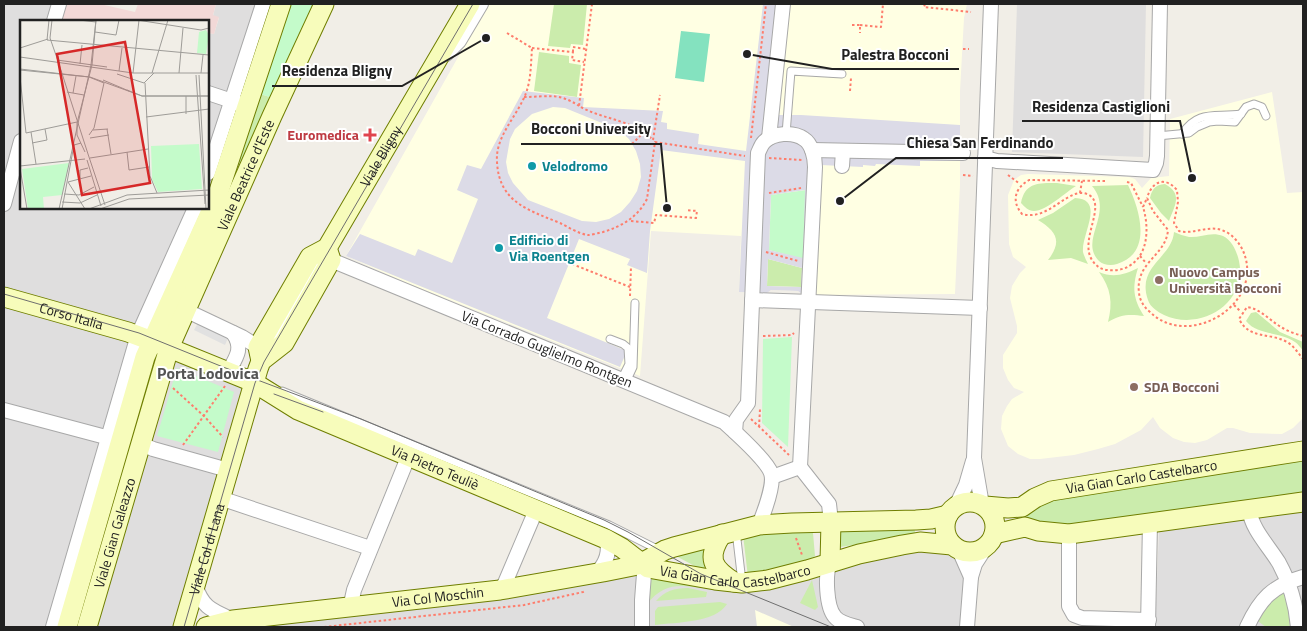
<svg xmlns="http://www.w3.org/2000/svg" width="1307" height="631" font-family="'Titillium Web',sans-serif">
  <rect width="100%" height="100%" fill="#f1eee7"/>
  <g fill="#dfdede">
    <polygon points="4,4 58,4 53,21 21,21 21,137 4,200"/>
    <polygon points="216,4 280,4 246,105 208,92 208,33 214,34 219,18 213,16"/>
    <polygon points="1017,4 1146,4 1143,157 1012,152"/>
    <polygon points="208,94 245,106 216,199 150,344 4,298 4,209 21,146 21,208 208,208"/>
    <polygon points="4,299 152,345 248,384 180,627 4,627"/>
    <polygon points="1303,503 1303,627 1155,627 1159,530"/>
    <polygon points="951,546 970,578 966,627 211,627 619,572 703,580 824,567"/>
  </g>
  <polygon fill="#f2d8d7" points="60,4 100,4 135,12 138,4 216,4 213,15 219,17 214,34 208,33 208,35 208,21 56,21"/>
  <g fill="#ffffe3">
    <polygon points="488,4 967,4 964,18 960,91 960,185 955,294 814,295 802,294 798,291 771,290 767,293 739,292 741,236 651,231 640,376 405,282 346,256"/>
    <polygon points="1272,92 1287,193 1303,192 1303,418 1293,428 1282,434 1250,433 1233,428 1227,428 1207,440 1195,443 1184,442 1173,438 1160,428 1153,417 1141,430 1115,444 1098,449 1074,455 1040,459 1030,459 1018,454 1008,446 1001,429 1002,416 1007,406 1012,399 1024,392 1014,388 1008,380 1003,368 1003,355 1017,333 1017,326 1010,298 1012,286 1020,273 1026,267 1013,257 1009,244 1008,195 1014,180 1021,175 1028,174 1129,177 1135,179 1142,188 1151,178 1169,176 1170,119"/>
    <polygon points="755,610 794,627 757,627"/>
  </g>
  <g fill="#cbecac">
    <polygon points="554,4 587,4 583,45 571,44 570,48 548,46"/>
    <polygon points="539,52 569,56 569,63 581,65 577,97 534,91"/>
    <polygon points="257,93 273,98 213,228"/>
    <path d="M1057,183L1076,186C1066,192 1046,211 1034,211C1028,211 1025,207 1021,203C1025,182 1039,183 1057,183Z"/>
    <path d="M1165,184C1183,194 1175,205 1169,221L1161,213L1150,198C1152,189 1155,185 1165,184Z"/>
    <path d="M1128,185C1140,210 1153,253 1117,264C1111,266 1103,265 1099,261C1078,240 1115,213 1092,186Z"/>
    <path d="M1075,198C1106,199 1081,235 1083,252C1084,256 1086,260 1088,264L1071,258L1048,260C1063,241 1056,231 1038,220L1053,213Z"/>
    <path d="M1174,232C1179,234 1184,236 1189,237C1200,238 1211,231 1223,236C1232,240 1237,252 1239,261C1248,303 1201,332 1164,315C1158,312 1150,307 1148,300C1136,266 1172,258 1174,232Z"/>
    <polygon points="768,259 802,268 801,287 767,286"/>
    <path d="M1138,268C1132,287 1133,299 1144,316C1130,314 1121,314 1108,322C1113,303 1111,288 1099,272C1113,278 1124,275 1138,268Z"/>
    <path d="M1256,312L1280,332L1303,342V351C1301,348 1298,344 1295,342C1280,331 1258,336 1246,321L1251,313Z"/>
    <polygon points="1303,459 1303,492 1069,526 1031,522 1027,518 1027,514 1049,499"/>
    <polygon points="913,527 915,531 914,536 840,547 840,529"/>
    <polygon points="793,529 813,533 815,556 804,563 748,577 743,535"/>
    <polygon points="708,546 712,570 704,571 676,556"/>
    <path d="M654,578L708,586V589C682,585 665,581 647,604L650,580Z"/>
    <polygon points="812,580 818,607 815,610 800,603"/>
    <path d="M688,588L707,592L706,597L656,601C665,591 674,588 688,588Z"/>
    <polygon points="1286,590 1290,627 1266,627 1255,619 1262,606"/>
    <path d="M720,602L727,604C715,623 677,622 655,625V611L658,607Z"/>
  </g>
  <g fill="#c4fbca">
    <polygon points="288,4 315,4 273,98 257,93"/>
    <polygon points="806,190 803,259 769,250 771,195"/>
    <polygon points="792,337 788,447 762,423 763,339"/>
    <polygon points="177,368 234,392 218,452 157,436"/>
  </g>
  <polygon fill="#84e2bf" points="681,31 710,34 704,82 675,78"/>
  <polygon fill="#e1e1e1" points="198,323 228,338 225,345 194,330"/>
  <path fill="#dcdbe7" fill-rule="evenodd" d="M763,4H786L775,115H801L960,125V161H920V166L876,164L875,166L863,165V167L821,165L814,295L802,294L798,291L771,290L767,293L739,292L745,161L661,150L650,231L647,273L627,265L630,259L579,239L547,318L627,351L620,367L346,256L360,234L415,256L418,249L452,263L478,199L457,190L467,165L481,169L523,91L584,98L583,107L663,111L661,122L667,123V129L699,134L698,144L746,151ZM553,107L565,108L619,130L629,139L636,151L640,164L641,177L637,191L630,202L621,212L609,219L596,222L582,221L528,200L513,183L508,173L506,162L510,139L515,129L532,114ZM805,190L803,258L769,250L771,195ZM768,259L802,268L801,287L767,286Z"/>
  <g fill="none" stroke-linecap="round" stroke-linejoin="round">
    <g stroke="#a8a8a8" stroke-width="9">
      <g id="lane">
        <polyline points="786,134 791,71 842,74"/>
        <path d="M1182,134C1198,109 1216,118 1241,114"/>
        <polyline points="1157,136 1189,133 1197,127 1209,122 1218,121 1235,122 1246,107 1254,104 1262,107 1266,116"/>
        <polyline points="610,339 623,344 628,348 629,364 621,380"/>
        <polyline points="271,345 323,255"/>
        <polyline points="626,382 633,367 635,303"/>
        <polyline points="282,391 609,525 659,550"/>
        <polyline points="736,531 742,582"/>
      </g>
    </g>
    <g stroke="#a8a8a8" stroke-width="16">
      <g id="street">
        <polyline points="54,21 59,4"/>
        <polyline points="446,54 459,41 481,4"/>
        <polyline points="208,93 238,103"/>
        <polyline points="769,138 783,4"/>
        <polyline points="812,150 963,153"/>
        <polyline points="985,158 997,161 1153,170 1156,163 1157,156 1160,4"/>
        <polyline points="842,166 843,151"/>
        <polyline points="208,173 263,4"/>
        <polyline points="4,204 21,141"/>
        <path d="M331,260L724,422C734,431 767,461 771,473C775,484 763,515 759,525"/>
        <polyline points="752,300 980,308"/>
        <polyline points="185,310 242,337 258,347"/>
        <path d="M228,372C236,358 244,348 233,333"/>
        <polyline points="4,410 117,440"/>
        <path d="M735,432L736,420L748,403L758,153C760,149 761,145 764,142C773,133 793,131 804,139C812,144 815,158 815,167L800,467"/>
        <polyline points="141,439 146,446 153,449 228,470"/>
        <polyline points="800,467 829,504 831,522"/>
        <polyline points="772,477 800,467"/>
        <polyline points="220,498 370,548"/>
        <polyline points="982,505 974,458 991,4"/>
        <polyline points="956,506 966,485 973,461"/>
        <path d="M1249,509C1252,530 1268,545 1279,563C1290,583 1296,605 1298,627"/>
        <polyline points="1069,534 1069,606 1074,615 1082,618 1149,620"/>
        <polyline points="959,550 971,577"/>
        <path d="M830,562C825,574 826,607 835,617C840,623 850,625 857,627"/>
        <polyline points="642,564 644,574 642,600 642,627"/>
        <path d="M597,573C605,564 611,552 606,539"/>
        <path d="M195,585C203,608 211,610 233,620"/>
        <polyline points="500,590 505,583 536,510"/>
        <polyline points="354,605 352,599 354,590 409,455"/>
        <polyline points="53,627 138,335 195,208"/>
        <polyline points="967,627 971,577 975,564 986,547"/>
        <polyline points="1148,627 1150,522"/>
        <path d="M1247,627C1260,599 1272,586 1303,577"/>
      </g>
    </g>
    <g stroke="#6f7e01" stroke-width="21">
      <g id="secondary">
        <path id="s1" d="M4,297L128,332L152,341L253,382L298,410L606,539L622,548L648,568L715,580L742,583L768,580L807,570L859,554L902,545L920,542L952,545"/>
        <path id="s2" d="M261,361L258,347L310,257L327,248L470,4"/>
        <circle cx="970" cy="527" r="25"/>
        <path id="s3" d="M985,506L1008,508L1022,507L1035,498L1051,491L1303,451"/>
        <path d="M722,534C706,558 712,568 734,582"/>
        <polyline points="994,534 1025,527 1038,531 1069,534 1303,502"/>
        <polyline points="830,562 831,522"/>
        <polyline points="67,627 145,357 216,200 281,4"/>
        <path id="s4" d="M87,627L169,348L272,116L324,4"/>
        <polyline points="183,627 258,369 261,361 284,343 331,260 327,248"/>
        <path id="s5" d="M206,627L233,620L500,590L603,572L638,565L665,550L674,547L759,525L792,523L916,520L931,519L948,515"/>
      </g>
    </g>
    <g stroke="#fe7d6c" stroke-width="2" stroke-dasharray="2.5 2.5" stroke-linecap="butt">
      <path d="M592,4L579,106C603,120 632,119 653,140"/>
      <polyline points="925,4 924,7 971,12"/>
      <polyline points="852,25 860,25 860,33"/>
      <polyline points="860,25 881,27 883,4"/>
      <path d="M507,33L532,48C531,62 531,80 526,93C517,117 495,136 497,162C499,202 528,210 560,223C568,227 579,234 588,235C592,235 598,233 603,232C622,226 637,218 647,199L655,142L745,156"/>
      <polyline points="532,48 573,52 572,60 584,62"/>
      <polyline points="963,49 969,49"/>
      <polyline points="573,52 573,47 586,49"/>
      <polyline points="850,91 851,78"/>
      <path d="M524,97C548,97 558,92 579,106"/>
      <polyline points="751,138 766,4"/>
      <polyline points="653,140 660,95"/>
      <polyline points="632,144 644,132"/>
      <polyline points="769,158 802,160"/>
      <polyline points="963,175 973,176"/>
      <polyline points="1008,175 1020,184"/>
      <path d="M1105,181L1029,180C1015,188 1011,201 1022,214C1050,222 1069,184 1089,195C1107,205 1079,240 1092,260C1096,266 1100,269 1107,270C1114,271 1123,270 1129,266C1149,255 1149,226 1143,207L1147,198L1153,211L1168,230C1166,256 1135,262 1139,293C1140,301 1144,307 1150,312C1187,349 1261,307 1245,256C1242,246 1234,235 1224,231C1209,224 1194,235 1179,231L1174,223L1178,202L1177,190C1165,176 1152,181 1147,198"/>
      <polyline points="1127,182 1131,183 1143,207"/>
      <polyline points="769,193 801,188"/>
      <polyline points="1080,193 1082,181"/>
      <polyline points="631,221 654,223 656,215 696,218 697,211 686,210"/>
      <polyline points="766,252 798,261"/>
      <polyline points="1140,256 1146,263"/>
      <polyline points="572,264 630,287"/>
      <polyline points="630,296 631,266"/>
      <polyline points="1234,305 1241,312"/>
      <polyline points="763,336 792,335 794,333"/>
      <path d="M1303,336C1296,334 1287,331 1281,327C1269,320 1261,309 1247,307L1239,319C1250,340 1269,332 1287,342C1294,346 1298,353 1303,359"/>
      <polyline points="173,388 204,416 223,437"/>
      <polyline points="751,419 789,455"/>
      <polyline points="759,427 760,409"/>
      <polyline points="183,445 225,386"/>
      <polyline points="796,538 802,555"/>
      <polyline points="324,627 524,605 583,592 585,591"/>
    </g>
    <use href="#lane" stroke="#fff" stroke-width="7"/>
    <use href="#street" stroke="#fff" stroke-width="14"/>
    <use href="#secondary" stroke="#f7fcbb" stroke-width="19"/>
    <g stroke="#6f6f6f" stroke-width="1">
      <polyline points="4,294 139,333 223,367 361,419 604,520 628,532 701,574 831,627"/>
      <polyline points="274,394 323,412"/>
      <path id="s6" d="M184,627L255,383L264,362L473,4"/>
    </g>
  </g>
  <path fill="#e0444e" stroke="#fff" stroke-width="2" d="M367.5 127.5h5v5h5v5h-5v5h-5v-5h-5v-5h5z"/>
  <g fill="#0f9aa8" stroke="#fff" stroke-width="2">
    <circle cx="532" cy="166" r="5"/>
    <circle cx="499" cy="248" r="5"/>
  </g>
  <g fill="#8d6e63" stroke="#fff" stroke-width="2">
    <circle cx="1159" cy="280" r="5"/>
    <circle cx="1134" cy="387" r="5"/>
  </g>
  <g text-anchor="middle" stroke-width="4" stroke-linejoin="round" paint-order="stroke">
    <g font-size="14" font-weight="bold" fill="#be3a42" stroke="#fff" text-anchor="end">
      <text x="359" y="140">Euromedica</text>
    </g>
    <g font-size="14" fill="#212121" stroke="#fff">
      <text dy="5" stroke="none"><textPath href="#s2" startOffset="244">Viale Bligny</textPath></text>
      <text dy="5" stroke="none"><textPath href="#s4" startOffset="480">Viale Beatrice d'Este</textPath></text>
      <text dy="5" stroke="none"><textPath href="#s1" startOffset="70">Corso Italia</textPath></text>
      <text transform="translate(547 349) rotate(22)" y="5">Via Corrado Guglielmo Rontgen</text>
      <text dy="5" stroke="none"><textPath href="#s1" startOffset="465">Via Pietro Teuliè</textPath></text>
      <text dy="5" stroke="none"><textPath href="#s3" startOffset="162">Via Gian Carlo Castelbarco</textPath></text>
      <text dy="5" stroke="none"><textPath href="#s4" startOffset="98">Viale Gian Galeazzo</textPath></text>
      <text dy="5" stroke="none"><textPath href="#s6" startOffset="81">Viale Col di Lana</textPath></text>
      <text dy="5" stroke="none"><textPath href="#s1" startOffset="790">Via Gian Carlo Castelbarco</textPath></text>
      <text dy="5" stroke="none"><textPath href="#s5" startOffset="234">Via Col Moschin</textPath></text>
    </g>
    <g font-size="14" font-weight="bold" fill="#0d838f" stroke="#fff" text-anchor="start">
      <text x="542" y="171">Velodromo</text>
      <text x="509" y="245">Edificio di<tspan x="509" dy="16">Via Roentgen</tspan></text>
    </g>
    <g font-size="14" font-weight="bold" fill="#785e54" stroke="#fff" text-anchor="start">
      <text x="1169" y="277">Nuovo Campus<tspan x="1169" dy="16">Università Bocconi</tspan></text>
      <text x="1144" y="392">SDA Bocconi</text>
    </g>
    <g font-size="16" font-weight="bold" fill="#545454" stroke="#fff">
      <text x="208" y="379">Porta Lodovica</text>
    </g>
  </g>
  <g transform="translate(20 20)">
    <rect width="189" height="189" fill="#f1eee7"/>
    <path d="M186,10L189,15L186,34L177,33L179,12ZM179,124L182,169L138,172L132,159L131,126ZM49,143L42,175L23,177L24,189H8L2,149Z" fill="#c4fbca"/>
    <path fill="none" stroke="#9e9c98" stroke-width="1" d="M32,0L30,18L38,41M59,0L76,2M117,0L181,10L189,8M75,12L96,15L99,0M27,20L189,35M27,20L29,0M0,28L28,19M0,37L113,53H189M37,40L87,47M38,41L68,134M60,44L62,25M72,45L76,0M0,49L69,57L84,63M0,50L70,57L122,76H189M99,51L102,28M113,53L119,0M132,53L148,0M159,53L163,8M181,53L183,35M97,54L124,63L134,53M176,55L185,184M179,55L186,189M0,57L6,113L57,102M83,60L109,71M125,63L130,156L137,173M107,70L122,76H189M47,72L64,75M53,73L56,56M166,94V76M126,97L189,89M87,109L91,134M73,110L88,109M11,112L16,144M69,115L74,108L84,63M70,118L89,115M12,123L27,120L25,109M65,132L57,115V103L72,45M107,132L109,150L129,147M68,134L85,185M70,138L128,129M67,140L81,186M0,146L65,139M0,148L7,189M60,158V150L68,148M48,162L65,189M48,162L71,156M44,174L59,175L74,167M42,182L60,183L77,175M39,189L71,45L76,0M42,189L54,125L61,123M69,189L107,175L189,170M80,189L109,179L189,175"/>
    <path fill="#d62828" fill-opacity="0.15" stroke="#d62828" stroke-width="2.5" d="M105,22L130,163L62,175L37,34Z"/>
    <rect width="189" height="189" fill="none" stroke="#212121" stroke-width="2.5"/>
  </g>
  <path fill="none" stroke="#212121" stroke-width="2" d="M747 54L832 69H959M486 38L402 86H272M1192 178L1180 121H1022M667 208L661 144H521M840 201L896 158H1063"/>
  <g fill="#212121" stroke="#fff" stroke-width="2">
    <circle cx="747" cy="54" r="5"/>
    <circle cx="486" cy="38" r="5"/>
    <circle cx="1192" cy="178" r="5"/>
    <circle cx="667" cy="208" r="5"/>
    <circle cx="840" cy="201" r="5"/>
  </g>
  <g font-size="15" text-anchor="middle" font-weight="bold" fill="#212121" stroke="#fff" stroke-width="4" stroke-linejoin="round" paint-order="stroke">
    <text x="895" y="60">Palestra Bocconi</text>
    <text x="337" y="76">Residenza Bligny</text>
    <text x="1101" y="112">Residenza Castiglioni</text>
    <text x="591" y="134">Bocconi University</text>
    <text x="980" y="148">Chiesa San Ferdinando</text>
  </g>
  <rect width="1307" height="631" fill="none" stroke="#212121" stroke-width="10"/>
</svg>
